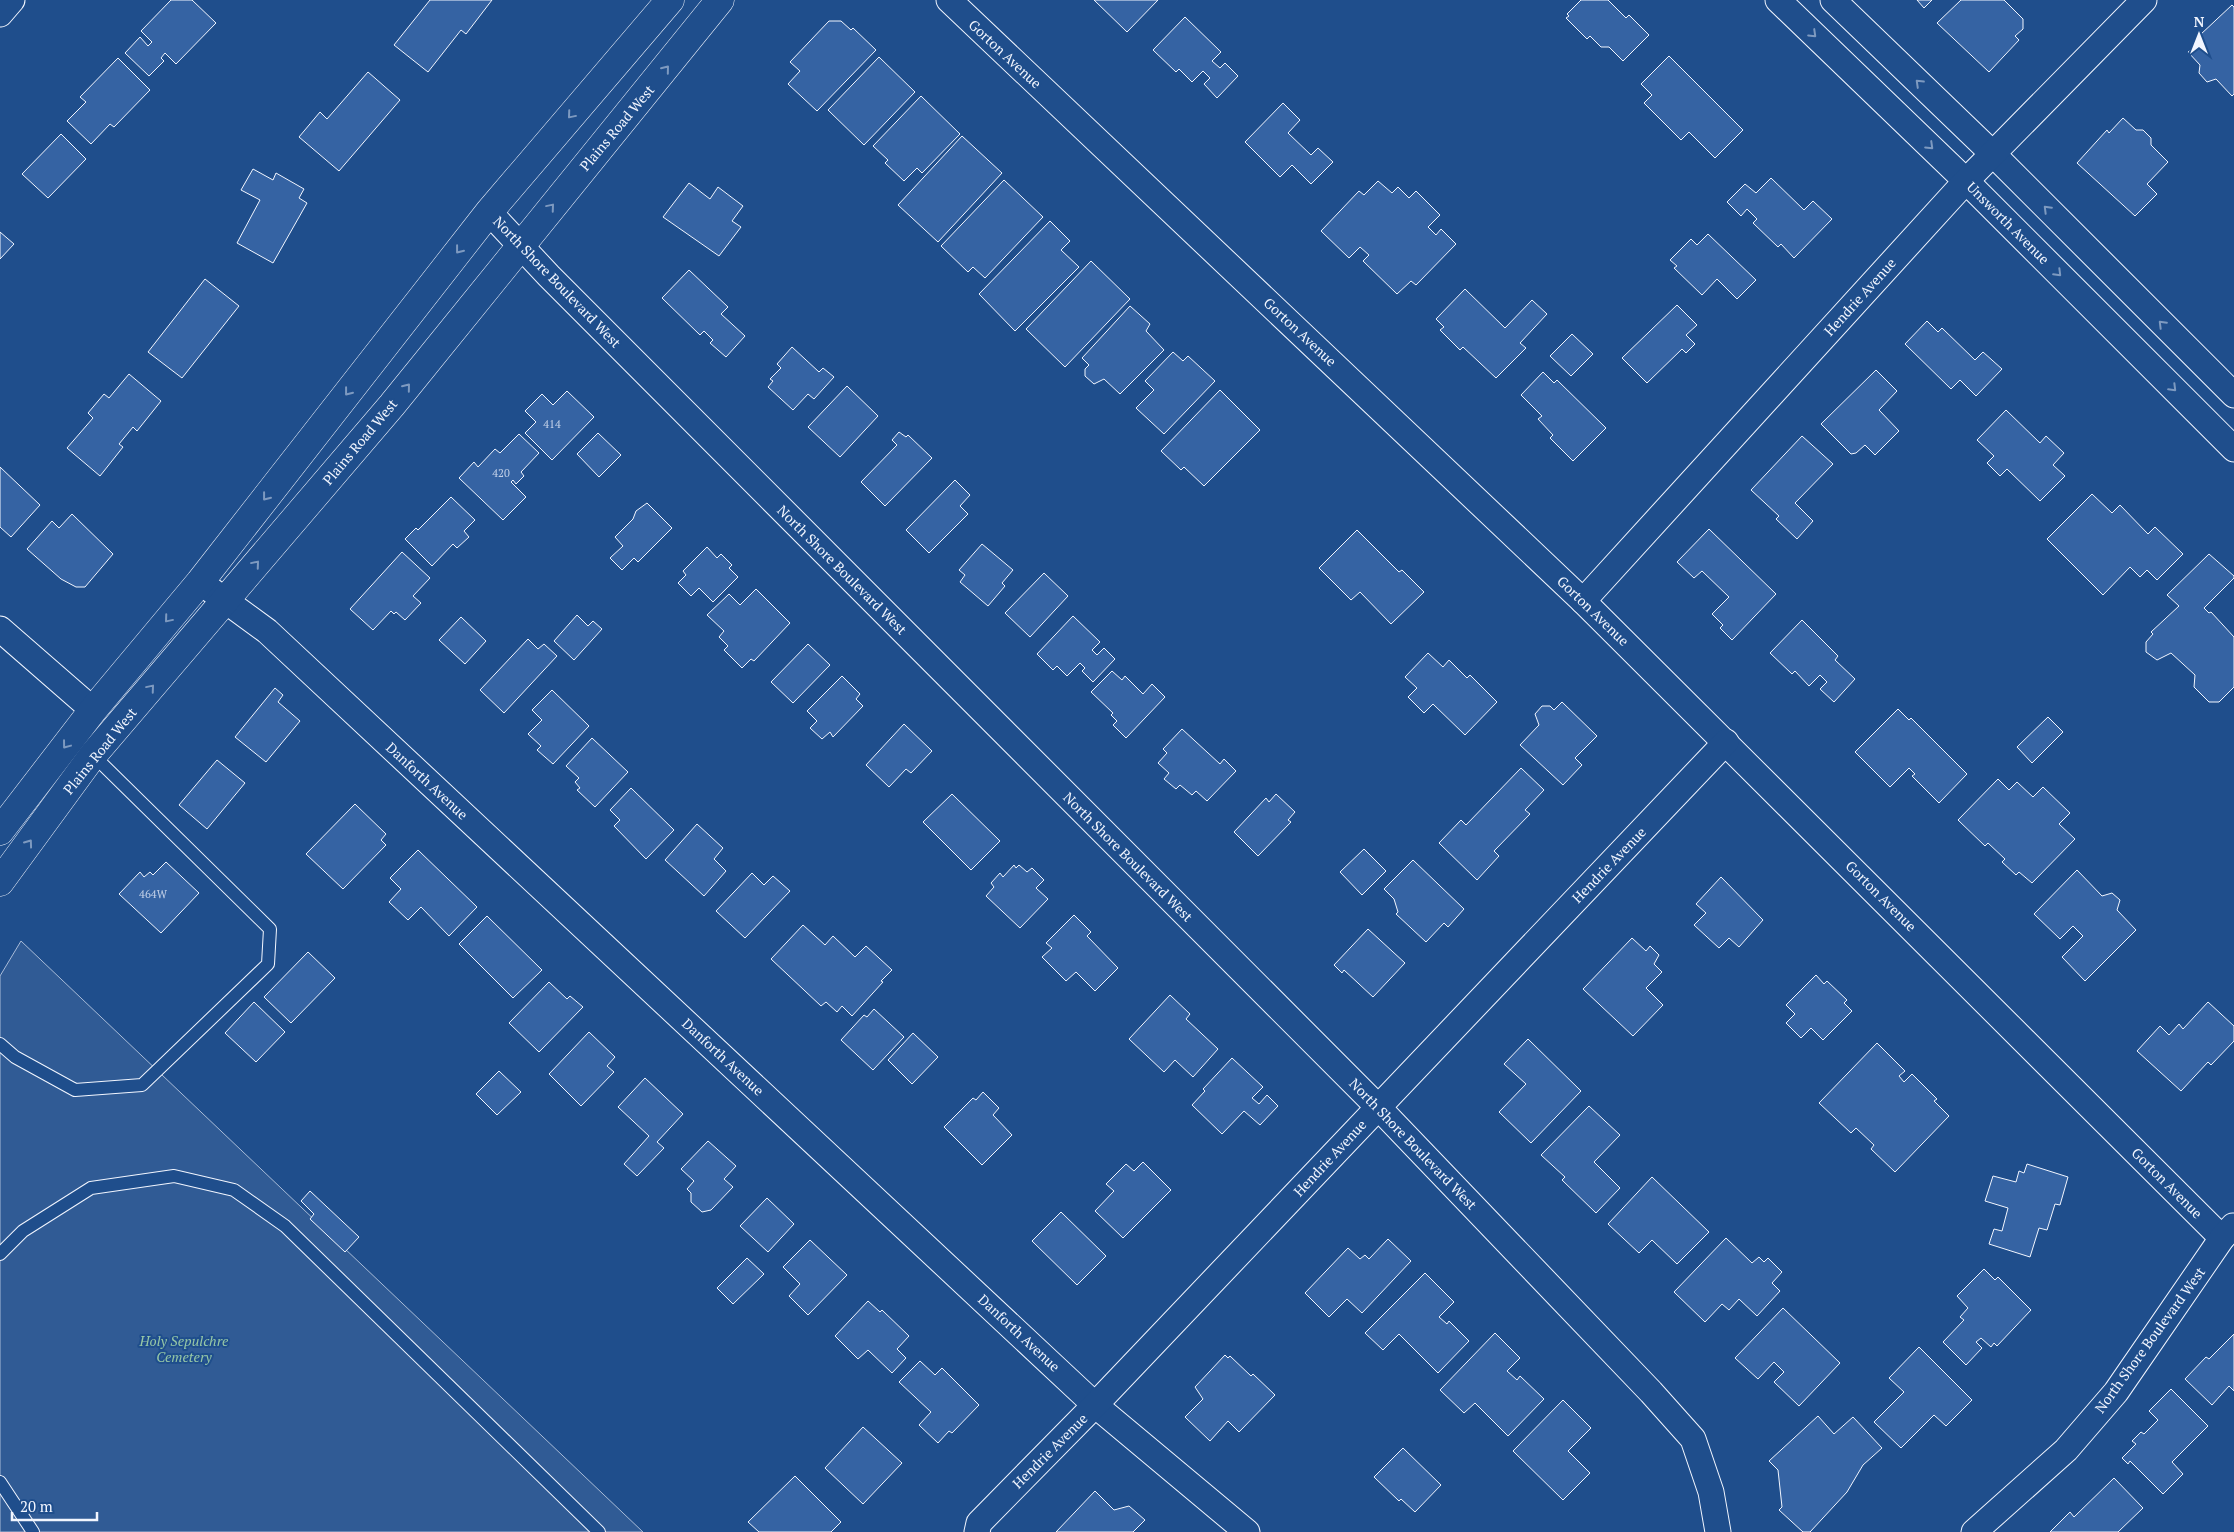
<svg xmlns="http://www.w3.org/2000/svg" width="2234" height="1532" font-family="'PT Serif',serif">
  <rect width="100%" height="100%" fill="#1f4e8c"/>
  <polygon fill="#305b95" stroke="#a8bbd7" points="21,941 643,1532 0,1532 0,976"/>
  <g fill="#3563a3" stroke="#f2f6ff">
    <polygon points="171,0 192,0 216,23 176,64 165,53 161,58 164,61 149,76 125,53 140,37 148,46 152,42 141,31"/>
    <polygon points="430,0 492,0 466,34 461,30 428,72 394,45"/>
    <polygon points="1094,0 1158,0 1127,32"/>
    <polygon points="1581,0 1608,0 1626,18 1629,15 1649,35 1623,61 1609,47 1601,47 1590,36 1587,39 1566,18 1569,16 1567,14"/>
    <polygon points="1917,0 1932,0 1924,8"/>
    <polygon points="1961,0 2004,0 2023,19 2023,29 2015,36 2019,40 1989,72 1937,23"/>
    <polygon points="2232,5 2234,7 2234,94 2232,96 2216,79 2207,82 2199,73 2200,65 2188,52 2203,38 2200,35"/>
    <polygon points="1185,17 1221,52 1212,61 1220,68 1225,63 1238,76 1217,98 1204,84 1210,78 1203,71 1192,82 1179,69 1176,72 1153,50"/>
    <polygon points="829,21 841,21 851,30 853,28 876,50 817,111 788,84 800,71 790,62"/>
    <polygon points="1669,56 1743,130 1715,158 1689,132 1681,140 1644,103 1652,95 1641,84"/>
    <polygon points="879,57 915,92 864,145 828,110"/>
    <polygon points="118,58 150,90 114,127 110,124 91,144 67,121 86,102 80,97"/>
    <polygon points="368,72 400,100 339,171 299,137 320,112 327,119"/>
    <polygon points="921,96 960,134 922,173 917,168 904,181 885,163 888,160 873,146"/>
    <polygon points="1283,103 1300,120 1288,133 1311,155 1318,148 1333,162 1311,184 1292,165 1280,177 1245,142"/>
    <polygon points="2123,118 2136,130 2143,130 2151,138 2151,145 2168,162 2147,184 2157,194 2135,216 2077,163 2107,130 2109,133"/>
    <polygon points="61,134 86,159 48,198 22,174"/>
    <polygon points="962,136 1002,173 938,242 898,205"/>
    <polygon points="253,169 273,180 276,173 304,189 299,198 307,203 273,263 237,243 260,200 241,190"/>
    <polygon points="1771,178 1804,210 1813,201 1832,219 1794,258 1781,244 1778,247 1753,223 1757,219 1747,209 1741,216 1727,202 1745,184 1756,193"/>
    <polygon points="1004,180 1043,217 985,278 973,267 968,272 941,246"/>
    <polygon points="1378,181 1392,193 1398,187 1409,198 1416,191 1440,215 1428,227 1436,235 1441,229 1456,244 1416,285 1411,281 1397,294 1363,261 1369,255 1360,247 1349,258 1321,231 1359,191 1364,195"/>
    <polygon points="689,183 710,199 718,187 743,206 732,221 741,227 719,256 663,217"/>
    <polygon points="1050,221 1070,241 1061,250 1079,267 1015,331 979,294"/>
    <polygon points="0,232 14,244 0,259"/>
    <polygon points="1708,234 1756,280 1737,299 1717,279 1702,295 1674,268 1677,266 1670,260 1691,239 1697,245"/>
    <polygon points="1091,261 1130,299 1065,367 1026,329"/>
    <polygon points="689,270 728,307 721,314 745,336 726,357 710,343 713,340 704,331 700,335 662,298"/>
    <polygon points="205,279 239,306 182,378 148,352"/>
    <polygon points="1465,289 1505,328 1532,300 1547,314 1520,343 1526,348 1496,378 1463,347 1460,350 1440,330 1444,327 1436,319"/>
    <polygon points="1677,305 1697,325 1686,335 1695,344 1686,353 1682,349 1647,383 1622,358"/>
    <polygon points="1130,306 1150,324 1146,331 1164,350 1120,394 1104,379 1094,384 1085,376 1085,369 1089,365 1082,358"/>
    <polygon points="1927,321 1938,332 1942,328 1975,360 1983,352 2002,369 1976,396 1960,380 1951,389 1905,344"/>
    <polygon points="1572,334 1593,354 1571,376 1550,356"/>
    <polygon points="792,347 819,372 823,368 834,377 814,399 808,394 793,410 768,387 773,381 770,379 781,368 777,364"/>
    <polygon points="1173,352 1183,361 1188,356 1215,381 1164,434 1136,408 1154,390 1145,381"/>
    <polygon points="1876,370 1897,391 1879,410 1899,431 1875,455 1865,445 1856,453 1851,454 1821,424"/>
    <polygon points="1543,372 1554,383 1557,380 1606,428 1573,461 1550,438 1553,435 1538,419 1542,416 1521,395"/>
    <polygon points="129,374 161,401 137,431 133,427 119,444 123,447 100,476 67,448 93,418 88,413 104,394 109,398"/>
    <polygon points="847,386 878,416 840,457 808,427"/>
    <polygon points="1220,390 1260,430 1204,486 1184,467 1181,470 1161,451"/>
    <polygon points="567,391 594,417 552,460 525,433 536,422 525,411 542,394 553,405"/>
    <polygon points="2006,410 2040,443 2046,436 2064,453 2053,465 2065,476 2040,501 2007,469 2000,476 1987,463 1994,456 1977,440"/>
    <polygon points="899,432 906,437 908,435 932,458 885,506 861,482 897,445 892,440"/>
    <polygon points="598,433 621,455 599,477 577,454"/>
    <polygon points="519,434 539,453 521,472 524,476 516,484 513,480 511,482 526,497 503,520 459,478 474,462 478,467 495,449 500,453"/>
    <polygon points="1802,436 1833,464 1795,503 1813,521 1797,539 1776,519 1779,516 1751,490"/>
    <polygon points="0,467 40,505 11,537 0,527"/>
    <polygon points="955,480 970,495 960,506 968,514 929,553 906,530"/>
    <polygon points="2092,494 2112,513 2120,505 2148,534 2155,527 2183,554 2157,580 2147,570 2140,577 2130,567 2103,595 2047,539"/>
    <polygon points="451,497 475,520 464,531 469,537 457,548 453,544 432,566 405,539 416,528 418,530"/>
    <polygon points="647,503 672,528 638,562 634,558 622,570 610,558 623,546 615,537 633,519 636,511"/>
    <polygon points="72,514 113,554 85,587 76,587 61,579 27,549 52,521 59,528"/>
    <polygon points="1709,529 1776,594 1732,640 1720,628 1723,625 1712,614 1729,597 1702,571 1694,578 1677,562"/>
    <polygon points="1357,530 1399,572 1402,570 1424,592 1391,624 1360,592 1351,600 1319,568"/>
    <polygon points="982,544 1013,570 1002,583 1005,586 988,606 960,582 965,575 959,570"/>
    <polygon points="707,547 717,558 721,554 732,565 729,568 738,577 713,602 699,588 691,596 678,583 686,575 683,571"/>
    <polygon points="402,552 430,578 413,596 421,603 405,620 396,612 394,614 391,611 373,630 350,609"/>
    <polygon points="2209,554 2234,576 2234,578 2204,608 2209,613 2211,612 2234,637 2234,687 2219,702 2209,702 2194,687 2195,675 2171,653 2157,660 2146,652 2146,642 2153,634 2151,632 2179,606 2167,595"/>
    <polygon points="1044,573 1068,596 1030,637 1005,613"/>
    <polygon points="756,589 790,623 754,661 751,659 742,668 724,650 728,646 719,637 724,631 707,615 729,594 740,605"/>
    <polygon points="577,615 588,626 593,621 602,629 574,660 554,641"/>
    <polygon points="1073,616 1100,642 1092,650 1097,655 1104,648 1115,659 1093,682 1082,671 1085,668 1080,663 1067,676 1057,666 1053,670 1037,654"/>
    <polygon points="461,617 486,641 465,664 439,640"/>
    <polygon points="1802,620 1838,656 1835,660 1855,679 1834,702 1820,689 1827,682 1820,675 1809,686 1795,671 1792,674 1770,653"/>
    <polygon points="528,639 538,649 544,644 557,656 504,713 480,690"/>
    <polygon points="808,644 830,665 793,703 771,682"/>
    <polygon points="1428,653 1443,667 1449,660 1467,678 1470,675 1497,702 1465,735 1433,704 1424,713 1408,697 1417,688 1405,677"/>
    <polygon points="1112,671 1122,680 1125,676 1143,694 1152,684 1165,697 1126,738 1113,725 1117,721 1111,715 1113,713 1091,692"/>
    <polygon points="842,676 860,694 856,699 863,706 833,737 830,732 822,739 810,728 817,721 807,711"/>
    <polygon points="275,688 283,695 278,702 300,721 266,762 235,737"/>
    <polygon points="552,690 589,726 553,764 537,750 541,746 528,734 542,720 532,710"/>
    <polygon points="1562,702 1597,736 1575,758 1582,765 1563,785 1520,745 1539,725 1535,714 1542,706 1550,706 1554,710"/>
    <polygon points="1898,709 1909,720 1911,718 1967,774 1939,803 1912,776 1915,774 1909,768 1890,787 1855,752"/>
    <polygon points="2048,717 2063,732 2032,763 2017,747"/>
    <polygon points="904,724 932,751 911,773 906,769 889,787 866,765"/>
    <polygon points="1182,729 1220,764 1224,759 1236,771 1207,801 1196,791 1192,795 1180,785 1176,789 1164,779 1169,773 1158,763 1167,753 1163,749"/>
    <polygon points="592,738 628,772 595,807 577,790 580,788 575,782 579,778 566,766"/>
    <polygon points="217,760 245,783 207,829 179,805"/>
    <polygon points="1521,768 1544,790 1525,810 1530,814 1494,851 1499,856 1477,880 1439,843 1461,820 1466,825"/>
    <polygon points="1998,779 2009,790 2017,782 2033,797 2043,787 2070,813 2059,824 2075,839 2032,883 2019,872 2016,875 2002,862 2005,859 1988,843 1985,846 1958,820"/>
    <polygon points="631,788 674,830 646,859 614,826 620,820 610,810"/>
    <polygon points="952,794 1000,841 971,870 923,822"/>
    <polygon points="1276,794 1295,812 1288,820 1291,822 1258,856 1234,832 1266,798 1269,802"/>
    <polygon points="355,804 386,834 381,840 386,845 343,889 306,854"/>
    <polygon points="697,824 723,848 714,859 726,871 704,896 665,860"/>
    <polygon points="1364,849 1386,871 1362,895 1340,872"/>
    <polygon points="418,850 477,907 449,936 421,907 408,920 389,902 401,889 390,878"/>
    <polygon points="1413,860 1464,909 1448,927 1444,923 1426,942 1396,914 1398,912 1394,899 1384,889"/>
    <polygon points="166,862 199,893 161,933 119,894 140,872 144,877 150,872 153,875"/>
    <polygon points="1014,865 1016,868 1019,865 1027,872 1032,868 1044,880 1036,888 1048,899 1020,928 986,896 994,887 991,883 1000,873 1003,877"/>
    <polygon points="2077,870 2102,896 2112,893 2120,900 2117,910 2136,930 2085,981 2062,957 2083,936 2073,926 2060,939 2034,914"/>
    <polygon points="752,873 764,885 773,876 790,891 745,938 716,911"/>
    <polygon points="1721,877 1763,920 1739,947 1729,938 1719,948 1694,925 1706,913 1696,904"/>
    <polygon points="1074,915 1091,932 1087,936 1118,968 1095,991 1076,972 1066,981 1042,957 1052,948 1046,943"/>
    <polygon points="487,916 542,970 513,998 459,944"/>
    <polygon points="803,925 825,945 833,936 855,957 866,946 892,970 881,981 883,982 852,1016 842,1006 837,1012 826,1002 821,1006 771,959"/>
    <polygon points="1368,929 1405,963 1373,997 1344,970 1342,973 1334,965"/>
    <polygon points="1632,938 1646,951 1650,946 1659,955 1654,964 1662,972 1646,988 1663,1005 1633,1036 1583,989"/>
    <polygon points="308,952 335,978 291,1023 264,997"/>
    <polygon points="1816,975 1824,984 1827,981 1847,1000 1844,1003 1852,1011 1823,1040 1811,1028 1801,1038 1786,1023 1795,1014 1786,1005"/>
    <polygon points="549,982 567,999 570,996 583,1007 539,1052 509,1023"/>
    <polygon points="1170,995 1190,1014 1186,1019 1218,1049 1193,1077 1175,1060 1164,1072 1129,1039"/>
    <polygon points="254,1002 285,1032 256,1062 225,1033"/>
    <polygon points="2208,1002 2234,1026 2234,1041 2211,1065 2208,1062 2181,1091 2137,1051 2160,1026 2169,1035 2179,1024 2183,1029"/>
    <polygon points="874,1009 904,1037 873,1070 841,1040 864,1015 867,1017"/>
    <polygon points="589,1032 615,1057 607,1066 614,1072 581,1106 549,1074"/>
    <polygon points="913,1033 938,1057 912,1084 888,1060"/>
    <polygon points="1528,1039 1581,1091 1531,1143 1499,1112 1526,1084 1504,1064"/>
    <polygon points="1877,1043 1905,1071 1899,1076 1904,1082 1912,1074 1937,1099 1934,1101 1949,1116 1895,1172 1871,1149 1874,1145 1856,1128 1851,1133 1819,1103"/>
    <polygon points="1232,1058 1263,1087 1252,1098 1259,1104 1267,1095 1278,1106 1260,1125 1244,1111 1222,1134 1192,1105 1205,1091 1203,1089"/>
    <polygon points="499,1071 521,1092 497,1115 476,1094"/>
    <polygon points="645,1078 683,1114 657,1142 664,1148 637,1176 624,1164 649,1136 618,1107"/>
    <polygon points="983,1092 999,1108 993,1115 1012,1135 982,1165 944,1127 973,1098 976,1100"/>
    <polygon points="1589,1106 1620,1135 1594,1162 1620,1188 1596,1213 1562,1180 1565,1177 1541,1155"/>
    <polygon points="708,1141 736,1166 724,1179 733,1187 711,1210 702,1212 691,1202 691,1193 687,1189 694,1181 681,1169"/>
    <polygon points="1143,1162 1171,1190 1123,1238 1095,1211 1114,1191 1106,1184 1126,1164 1134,1171"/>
    <polygon points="2027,1164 2068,1177 2060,1205 2055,1204 2047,1230 2039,1228 2030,1257 1989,1244 1994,1229 2002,1231 2008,1208 1985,1201 1993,1176 2016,1182 2019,1171 2024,1173"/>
    <polygon points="1652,1177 1709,1232 1677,1264 1652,1240 1639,1253 1608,1224"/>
    <polygon points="310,1191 359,1237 345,1252 310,1219 314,1214 301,1201"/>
    <polygon points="767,1198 794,1224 768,1252 740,1226"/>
    <polygon points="1061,1212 1106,1256 1077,1285 1032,1241"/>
    <polygon points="1726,1238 1752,1263 1759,1257 1764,1262 1768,1258 1782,1272 1772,1283 1780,1291 1757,1316 1739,1299 1729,1310 1722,1304 1705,1322 1674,1292"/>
    <polygon points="1388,1239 1411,1261 1362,1313 1347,1299 1329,1317 1305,1293 1348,1248 1360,1259 1365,1255 1369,1259"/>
    <polygon points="810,1240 847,1275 808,1315 789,1296 800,1284 783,1267"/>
    <polygon points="747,1258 764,1274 733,1304 717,1288"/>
    <polygon points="1984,1269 1995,1280 1998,1277 2031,1310 1997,1346 1994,1343 1991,1347 1981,1338 1976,1342 1982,1348 1966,1365 1943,1342 1964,1320 1960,1317 1968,1308 1957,1296"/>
    <polygon points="1425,1273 1454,1302 1439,1317 1447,1324 1449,1321 1469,1341 1438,1373 1399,1334 1383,1350 1365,1333"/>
    <polygon points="868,1301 880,1312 882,1310 909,1336 897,1349 906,1358 892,1373 868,1350 858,1359 835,1336"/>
    <polygon points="1783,1308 1840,1363 1799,1406 1774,1382 1784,1372 1774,1362 1758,1379 1735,1358"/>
    <polygon points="1495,1333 1520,1358 1507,1371 1517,1380 1520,1376 1544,1399 1508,1436 1475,1403 1464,1413 1440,1390"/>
    <polygon points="2234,1334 2234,1391 2229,1386 2212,1405 2185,1379 2206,1357 2209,1359"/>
    <polygon points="1919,1347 1972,1400 1946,1426 1934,1415 1901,1448 1874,1422 1904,1392 1889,1378"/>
    <polygon points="1225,1355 1228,1358 1230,1356 1251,1376 1253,1374 1275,1395 1239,1432 1228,1421 1210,1441 1185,1417 1203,1399 1195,1387"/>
    <polygon points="920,1361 935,1375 942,1368 979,1405 952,1433 949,1431 938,1443 919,1425 931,1412 899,1382"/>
    <polygon points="2171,1389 2208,1426 2172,1462 2183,1474 2163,1494 2130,1461 2128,1464 2122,1458 2136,1444 2132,1441 2141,1432 2144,1434 2158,1420 2149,1411"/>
    <polygon points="1563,1400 1591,1428 1568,1451 1590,1473 1563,1500 1513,1451"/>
    <polygon points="1818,1416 1834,1434 1853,1417 1882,1448 1863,1465 1847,1492 1810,1532 1803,1532 1779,1510 1782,1507 1778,1470 1769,1461"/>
    <polygon points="863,1427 902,1463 863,1504 825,1468"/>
    <polygon points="1403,1448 1441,1485 1415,1512 1401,1499 1399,1501 1374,1477"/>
    <polygon points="795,1476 841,1522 831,1532 759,1532 748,1522"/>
    <polygon points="2114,1478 2143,1508 2118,1532 2050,1532 2070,1512 2074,1517"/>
    <polygon points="1095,1491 1114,1510 1129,1506 1145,1520 1133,1532 1056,1532"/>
  </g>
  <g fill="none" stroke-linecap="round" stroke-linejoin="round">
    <g stroke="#f2f6ff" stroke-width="14">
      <g id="lane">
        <polyline points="0,1044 15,1057 75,1090 142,1085 268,964 270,929 93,755"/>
        <polyline points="0,1254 23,1231 91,1188 174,1176 234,1190 285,1226 599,1532"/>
        <polyline points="0,1482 33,1532"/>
      </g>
    </g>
    <g stroke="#f2f6ff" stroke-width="27">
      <g id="street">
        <polyline points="949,0 1583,601 2222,1238"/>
        <polyline points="1778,0 1966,181 2234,449"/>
        <polyline points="1833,0 1993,154 2234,395"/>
        <polyline points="0,14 12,0"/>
        <polyline points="489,212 549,276 1378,1107 1651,1392 1693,1439 1711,1492 1718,1532"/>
        <polyline points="200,582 267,631 1095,1405 1247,1532"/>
        <polyline points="1583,601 1966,181 2144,0"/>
        <polyline points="0,629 93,710"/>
        <polyline points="977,1532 979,1523 1095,1405 1726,742"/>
        <polyline points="1974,1532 2066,1450 2116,1392 2222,1238 2233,1226"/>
      </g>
    </g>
    <g stroke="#f2f6ff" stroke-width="29">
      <g id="primary">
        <polyline points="0,831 93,710 200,582 489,212 670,0"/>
        <polyline points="0,882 93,755 392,405 720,0"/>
      </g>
    </g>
    <use href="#lane" stroke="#1f4e8c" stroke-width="12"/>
    <use href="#street" stroke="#1f4e8c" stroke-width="25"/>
    <use href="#primary" stroke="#1f4e8c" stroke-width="28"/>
  </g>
  <defs><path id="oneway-chevron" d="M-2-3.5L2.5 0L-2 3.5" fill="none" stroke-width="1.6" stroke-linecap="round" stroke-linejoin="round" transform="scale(1.25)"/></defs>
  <g stroke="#7e9ac0">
    <use href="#oneway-chevron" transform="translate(1813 34) rotate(44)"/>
    <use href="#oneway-chevron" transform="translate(666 69) rotate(-51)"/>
    <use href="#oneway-chevron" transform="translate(1919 83) rotate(-136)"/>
    <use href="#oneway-chevron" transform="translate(571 115) rotate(130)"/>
    <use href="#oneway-chevron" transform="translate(1930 146) rotate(44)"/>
    <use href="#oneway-chevron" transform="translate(551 207) rotate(-50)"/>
    <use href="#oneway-chevron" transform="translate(2047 209) rotate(-135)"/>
    <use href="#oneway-chevron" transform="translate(459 250) rotate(128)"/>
    <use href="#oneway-chevron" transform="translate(2058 273) rotate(45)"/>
    <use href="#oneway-chevron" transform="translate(2162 324) rotate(-135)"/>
    <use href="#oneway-chevron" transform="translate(407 387) rotate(-51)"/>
    <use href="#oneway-chevron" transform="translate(2173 388) rotate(45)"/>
    <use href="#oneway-chevron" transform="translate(348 392) rotate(128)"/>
    <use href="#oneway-chevron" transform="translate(266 497) rotate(128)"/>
    <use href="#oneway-chevron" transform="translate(256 564) rotate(-50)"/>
    <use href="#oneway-chevron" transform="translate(168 619) rotate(130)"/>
    <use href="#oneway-chevron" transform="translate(151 688) rotate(-50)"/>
    <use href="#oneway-chevron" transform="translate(66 745) rotate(127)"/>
    <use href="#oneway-chevron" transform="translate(29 843) rotate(-54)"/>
  </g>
  <g text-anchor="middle" stroke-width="4" stroke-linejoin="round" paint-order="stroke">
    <g font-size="11" fill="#c3d1e8">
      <text x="552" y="428">414</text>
      <text x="501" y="477">420</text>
      <text x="153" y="898">464W</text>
    </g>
    <g font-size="14" fill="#f2f6ff" stroke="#1f4e8c">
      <text transform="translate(1005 54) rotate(43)" y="5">Gorton Avenue</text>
      <text transform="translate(617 128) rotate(-50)" y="5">Plains Road West</text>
      <text transform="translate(2008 223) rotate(45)" y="5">Unsworth Avenue</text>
      <text transform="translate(557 282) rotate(46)" y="5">North Shore Boulevard West</text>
      <text transform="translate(1860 297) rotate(-48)" y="5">Hendrie Avenue</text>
      <text transform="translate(1300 332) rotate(43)" y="5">Gorton Avenue</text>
      <text transform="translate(360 442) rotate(-50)" y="5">Plains Road West</text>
      <text transform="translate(842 570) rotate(45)" y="5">North Shore Boulevard West</text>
      <text transform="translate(1593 611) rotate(44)" y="5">Gorton Avenue</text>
      <text transform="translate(100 751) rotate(-51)" y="5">Plains Road West</text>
      <text transform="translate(427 781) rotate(43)" y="5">Danforth Avenue</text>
      <text transform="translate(1128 857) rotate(45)" y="5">North Shore Boulevard West</text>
      <text transform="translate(1609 865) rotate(-46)" y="5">Hendrie Avenue</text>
      <text transform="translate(1881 896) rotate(45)" y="5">Gorton Avenue</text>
      <text transform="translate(723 1057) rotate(43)" y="5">Danforth Avenue</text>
      <text transform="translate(1413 1144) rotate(46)" y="5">North Shore Boulevard West</text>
      <text transform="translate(1330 1158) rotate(-47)" y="5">Hendrie Avenue</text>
      <text transform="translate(2167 1183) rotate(45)" y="5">Gorton Avenue</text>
      <text transform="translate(1019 1333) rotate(43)" y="5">Danforth Avenue</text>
      <text transform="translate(2150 1340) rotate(-54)" y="5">North Shore Boulevard West</text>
      <text transform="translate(1050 1451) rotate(-45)" y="5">Hendrie Avenue</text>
    </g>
    <g font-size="14" font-style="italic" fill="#97c8a6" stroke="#1f4e8c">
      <text x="184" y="1346">Holy Sepulchre<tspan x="184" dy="16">Cemetery</tspan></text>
    </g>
  </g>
  <g transform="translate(2199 35)" stroke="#1f4e8c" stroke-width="4" paint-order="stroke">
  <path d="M0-4L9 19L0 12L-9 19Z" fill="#f2f6ff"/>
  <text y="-8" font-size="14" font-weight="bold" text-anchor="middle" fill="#f2f6ff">N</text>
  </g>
  <path d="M12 1512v8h85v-8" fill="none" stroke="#f2f6ff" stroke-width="2.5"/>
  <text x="20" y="1512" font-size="15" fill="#f2f6ff" stroke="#1f4e8c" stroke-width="4" paint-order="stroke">20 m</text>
</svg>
